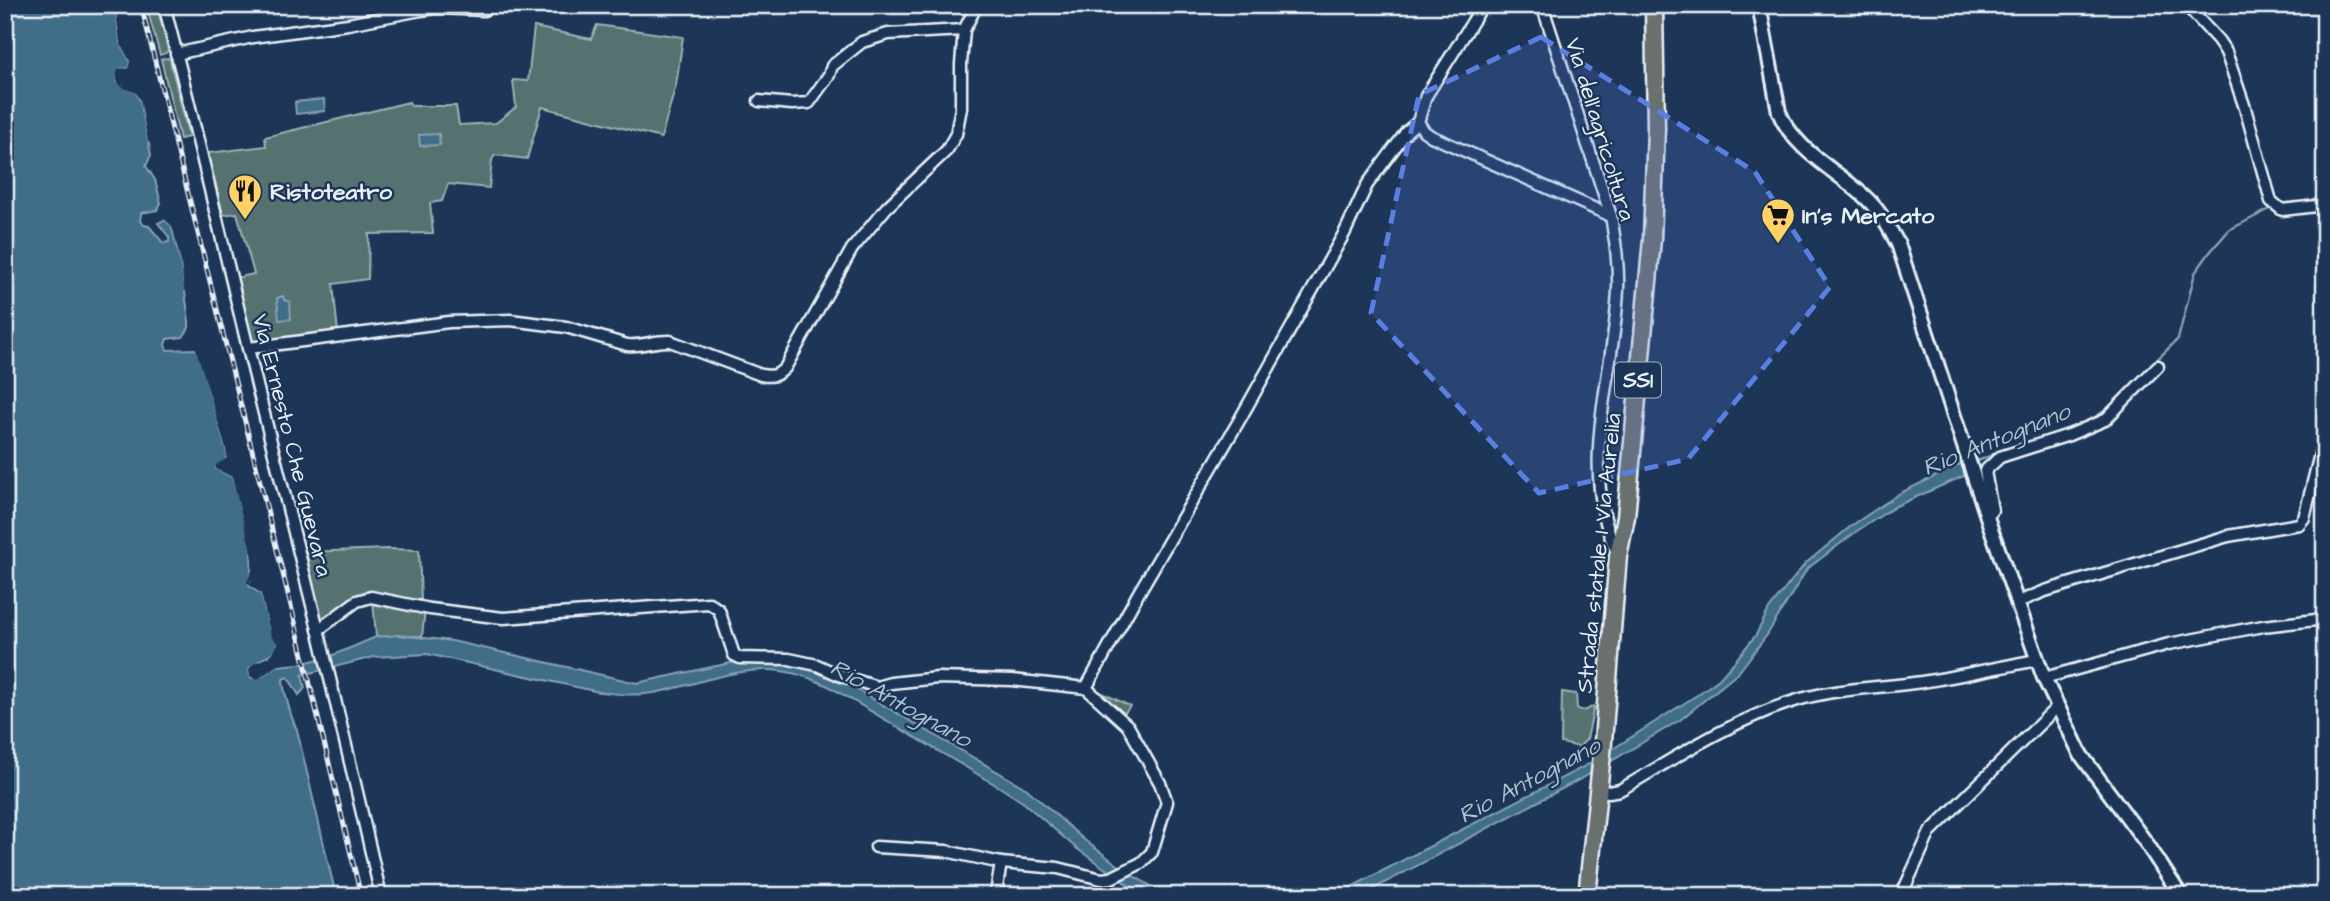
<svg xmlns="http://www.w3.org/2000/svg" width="2330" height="901" font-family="'Architects Daughter',sans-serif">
  <rect width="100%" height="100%" fill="#1d3557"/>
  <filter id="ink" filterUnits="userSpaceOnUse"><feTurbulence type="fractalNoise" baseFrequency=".0143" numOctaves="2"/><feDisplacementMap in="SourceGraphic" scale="14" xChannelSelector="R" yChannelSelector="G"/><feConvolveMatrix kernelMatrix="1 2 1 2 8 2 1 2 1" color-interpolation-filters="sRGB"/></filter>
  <g filter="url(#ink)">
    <g fill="#547271" stroke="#9eb2b4" stroke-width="2">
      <polygon points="146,5 157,5 168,50 166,53 160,55"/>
      <polygon points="597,25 683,37 676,85 661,138 542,107 527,159 495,155 492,160 489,188 448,184 442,201 430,203 433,233 369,234 368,279 333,284 338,333 251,344 235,278 254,274 237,213 223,215 208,153 266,146 265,137 409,102 411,106 456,106 459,125 496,123 516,107 513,80 528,81 534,27 591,39"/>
      <polygon points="168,58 170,60 189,137 180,139 161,59"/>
      <polygon points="388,549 419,550 421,600 400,600 370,595 324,620 321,619 305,552"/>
      <polygon points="373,600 425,610 422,636 376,637"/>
      <polygon points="1094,689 1130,706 1123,715 1120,713"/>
      <path d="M1562,692L1576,694L1577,708C1584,713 1587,710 1593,706L1594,707L1587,739L1579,747L1561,743Z"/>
    </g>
    <g fill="#416d87" stroke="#84a2b4" stroke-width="2">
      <path d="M5,5H115L120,43L130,61L128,69L120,68L117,81L136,93L140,100L151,155L146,166L155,180L161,203L157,210L141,213L140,221L144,225L149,226L163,243L169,242V237L158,223L164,220L171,225L181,263L189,321V328L183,337L167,339L165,345L167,350L195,349L198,352L226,449L227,458L216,469L232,477C243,511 257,551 249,586L261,594L270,630L278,644C272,658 258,658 249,669L250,676L252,678L262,676L276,666L299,664L331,656L376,637L398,635L452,641L637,683L735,662L787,660L825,671L1027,789L1083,839L1130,874L1155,888L1176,896L1141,894L1076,848L1024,803L1001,788L828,686C812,679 798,673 781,671C739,665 694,686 653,693C634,696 617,694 599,692L427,654L374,657L302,675L305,688L299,695L289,679L287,677L283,679C283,688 292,721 297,730L336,896H5Z"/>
      <polygon points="324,99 325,111 296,114 295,102"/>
      <polygon points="439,134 440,145 420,146 419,135"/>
      <polygon points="283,296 284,300 290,302 291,319 279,320 277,298"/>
      <polygon points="1963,463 1966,475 1896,506 1857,531 1807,569 1767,635 1738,673 1680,720 1590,774 1360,896 1334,896 1591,763 1697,695 1719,679 1735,661 1756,635 1769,609 1805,564 1851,526 1900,493"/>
    </g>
    <g fill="#1d3557">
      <polygon points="115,5 118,5 124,45 133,60 130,71 120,73 120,80 123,84 138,90 144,98 153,144 148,142 140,99 136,93 122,87 117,81 117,72 119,68 128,69 130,61 120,43"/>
      <polygon points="162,217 169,218 174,222 177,231 185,263 187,290 184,291 181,263 174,232 171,225"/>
      <polygon points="195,346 201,351 230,448 230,459 219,468 235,476 250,530 256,568 250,582 264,593 274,634 282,644 276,655 270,660 257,666 253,674 257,676 275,662 295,661 276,666 257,680 250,676 249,669 254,663 269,657 278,644 271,636 261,594 247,582 253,568 251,551 232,477 216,469 216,465 227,458 226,449"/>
    </g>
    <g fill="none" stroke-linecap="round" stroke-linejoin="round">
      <g stroke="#84a2b4" stroke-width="2.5">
        <polyline points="2283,205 2304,203"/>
        <polyline points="2009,449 2088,422 2107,409 2178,339 2195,273 2210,252 2229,230 2270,209"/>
        <polyline points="1973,463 1999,452"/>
      </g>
      <g stroke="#e8f1f8" stroke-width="15">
        <g id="minor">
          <path d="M164,5C205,161 239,318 279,473C315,614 349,755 381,896"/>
          <path d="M1542,5L1611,216C1615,240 1619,265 1618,290C1614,378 1577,467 1617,553"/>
          <polyline points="2186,5 2218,40 2226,52 2245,108 2271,201 2282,210 2325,205"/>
          <polyline points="176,54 253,37 348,24 421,10 437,8 484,10"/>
          <polyline points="759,101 792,104 809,103 829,75 832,66 862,42 888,34 964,30"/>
          <polyline points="1418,122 1424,131 1431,136 1611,216"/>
          <path d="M249,348L449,322L510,320L566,327L627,345C641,347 655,340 670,341L761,375C772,377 777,376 785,368L852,249L887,207L947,150L956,134L961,108V64L964,30L977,5"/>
          <polyline points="1987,517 1992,510 1985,471 2000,457 2069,435 2105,420 2158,366"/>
          <polyline points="2016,603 2045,591 2228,536 2299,524 2304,518 2325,434"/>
          <polyline points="318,630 357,601 371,597 430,609 503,618 709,603 719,610 734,655 740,658 789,659 817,665 839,675 877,687 891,683 938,678 1012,680 1086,688 1128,726 1160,783 1167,802 1152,852 1141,863 1111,878 1101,879 1058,868 1001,863 946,851 876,847"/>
          <polyline points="2044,678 2169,644 2263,626 2325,619"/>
          <polyline points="1086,688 1138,594 1240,419 1345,232 1367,185 1407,131 1418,122 1426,96 1483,5"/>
          <path d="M1597,790L1609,792L1620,790C1678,756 1735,718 1801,699C1841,688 1881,688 1922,682C1961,676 1999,667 2037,660"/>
          <polyline points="994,896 996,893 1001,863"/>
          <polyline points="1901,896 1930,832 2057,707"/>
        </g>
      </g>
      <g stroke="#e8f1f8" stroke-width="18">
        <path id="tertiary" d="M1759,5L1779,112C1796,154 1842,172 1871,203C1883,215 1890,230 1898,244L1990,526L2044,678L2081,755L2147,844L2181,896"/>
      </g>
      <g stroke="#e8f1f8" stroke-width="21">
        <polyline id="primary" points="1587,896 1602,754 1618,556 1626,517 1652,239 1656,128 1654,5"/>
      </g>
      <use href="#minor" stroke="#1d3557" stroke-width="10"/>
      <use href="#tertiary" stroke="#1d3557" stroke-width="12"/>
      <use href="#primary" stroke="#6b706d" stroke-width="16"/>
      <g stroke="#e8f1f8" stroke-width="5">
        <polyline id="rail" points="141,5 296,626 361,896"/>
      </g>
      <use href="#rail" stroke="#1d3557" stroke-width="2.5" stroke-dasharray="8" stroke-linecap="butt"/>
    </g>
  </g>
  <path fill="#5a7fe2" fill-opacity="0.2" stroke="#5a7fe2" stroke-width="5" stroke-dasharray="14 9" stroke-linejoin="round" d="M1541,37L1755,172L1830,287L1688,459L1539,493L1371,313L1419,95Z"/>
  <defs>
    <g id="restaurant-pin" transform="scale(1.75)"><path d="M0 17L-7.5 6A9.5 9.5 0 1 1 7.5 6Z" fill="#ffd166" stroke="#1d3557"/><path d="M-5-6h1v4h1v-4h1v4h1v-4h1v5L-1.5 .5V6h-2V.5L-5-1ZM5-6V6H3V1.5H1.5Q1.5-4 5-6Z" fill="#111"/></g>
    <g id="supermarket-pin" transform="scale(1.75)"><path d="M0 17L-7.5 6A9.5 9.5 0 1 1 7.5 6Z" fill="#ffd166" stroke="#1d3557"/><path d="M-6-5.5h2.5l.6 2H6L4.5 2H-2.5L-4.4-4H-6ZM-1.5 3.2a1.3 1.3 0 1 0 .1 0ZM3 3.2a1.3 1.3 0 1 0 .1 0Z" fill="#111"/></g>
  </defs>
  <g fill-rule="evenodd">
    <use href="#restaurant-pin" x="245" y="191"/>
    <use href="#supermarket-pin" x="1778" y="215"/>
  </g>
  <g text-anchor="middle" stroke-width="5" stroke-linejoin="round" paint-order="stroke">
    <rect fill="#1d3557" stroke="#abb9c8" stroke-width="2" x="1615" y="362.5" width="46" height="35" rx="5"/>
    <g font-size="21" font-weight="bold" fill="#e8f1f8">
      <text x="1638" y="387">SS1</text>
    </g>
    <g font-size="23" fill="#e8f1f8" stroke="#1d3557">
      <text transform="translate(1601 129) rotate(73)" y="8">Via dell'agricoltura</text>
      <text transform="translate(293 445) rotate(76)" y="8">Via Ernesto Che Guevara</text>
      <text transform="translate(1598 553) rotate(-84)" y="8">Strada statale 1 Via Aurelia</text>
    </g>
    <g font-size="23" font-weight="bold" fill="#e8f1f8" stroke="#1d3557" text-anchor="start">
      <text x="270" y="199">Ristoteatro</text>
      <text x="1802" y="223">In's Mercato</text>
    </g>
    <g font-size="24" font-style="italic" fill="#aec3d0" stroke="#1d3557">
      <text transform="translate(1996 439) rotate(-22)" y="8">Rio Antognano</text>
      <text transform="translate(901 703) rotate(29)" y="8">Rio Antognano</text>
      <text transform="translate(1529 780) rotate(-28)" y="8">Rio Antognano</text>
    </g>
  </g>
  <rect width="2330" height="901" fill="none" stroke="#1d3557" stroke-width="28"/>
  <rect x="14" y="14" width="2302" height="873" fill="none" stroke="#e8f1f8" stroke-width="2.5" filter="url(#ink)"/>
</svg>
